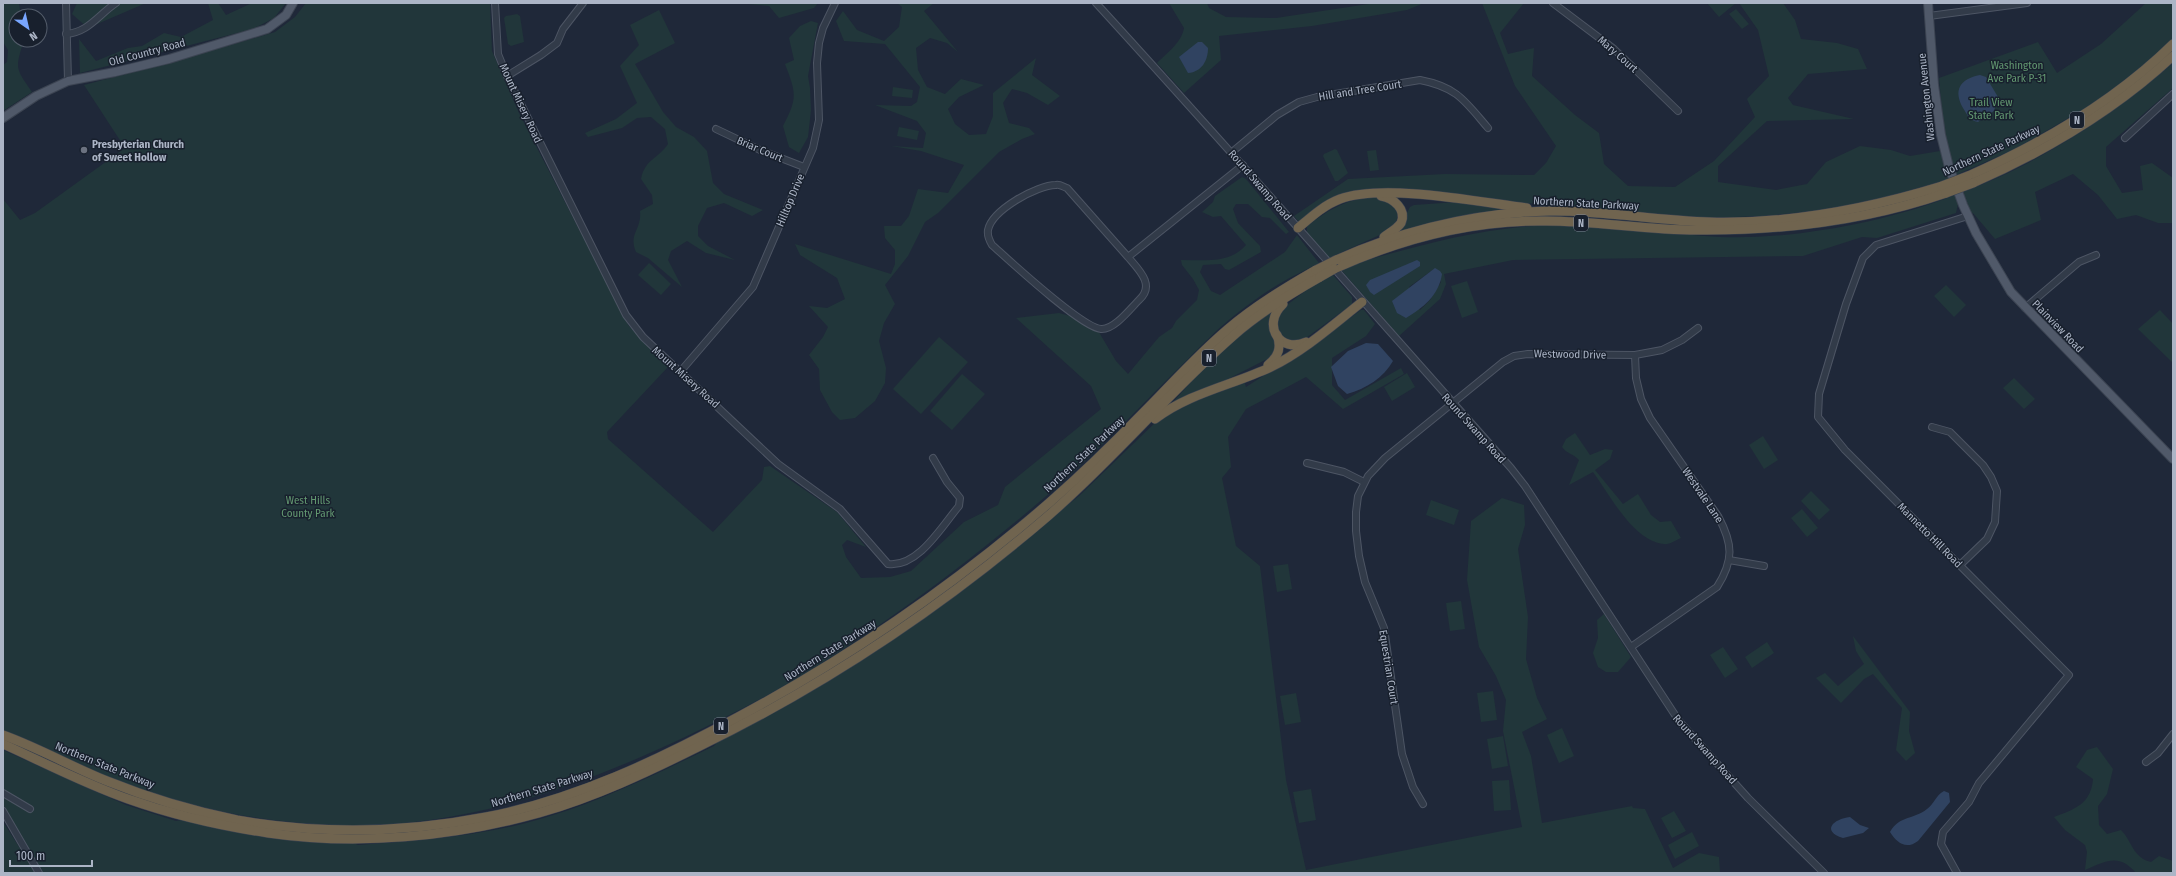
<svg xmlns="http://www.w3.org/2000/svg" width="2176" height="876" font-family="'Fira Sans Condensed',sans-serif">
  <rect width="100%" height="100%" fill="#1f2839"/>
  <g fill="#21363a" fill-rule="evenodd">
    <path d="M3,3H19L21,16H16V40H24C15,69 15,67 32,92L3,111V65L7,62L8,50L3,42Z"/>
    <polygon points="77,3 146,3 88,28 72,14"/>
    <polygon points="208,3 218,3 226,15 252,3 286,3 274,18 253,29 80,73 79,39 96,61 128,48 142,46 164,33 181,37 213,20"/>
    <path d="M306,3H490L492,51L519,113L629,326L668,367L607,432L608,439L713,532L762,480L764,467L770,466L837,512L866,547L847,540L842,545L846,557L861,578L890,577L911,571L964,522L998,505L1005,487L1101,409L1091,386L1016,318L1059,313L1093,322L1116,361L1128,374L1159,337L1172,328L1176,321L1197,300L1199,290L1193,279L1182,265L1181,260C1204,260 1230,264 1246,245L1221,216L1213,217L1202,212L1213,202L1215,196L1242,177L1246,179L1289,232L1286,234L1270,218L1262,217L1248,204H1236L1233,209L1238,223L1260,246L1261,252L1229,270L1225,269L1221,264L1203,265L1200,272L1211,291L1220,295L1285,252L1297,235L1319,263C1306,270 1292,276 1279,284C1262,294 1245,307 1230,319C1214,332 1200,347 1186,361C1137,409 1091,459 1038,503C963,567 883,626 799,677C763,699 724,718 685,737C569,792 444,834 313,824C271,821 227,814 186,803C123,786 62,758 3,731V199L20,220L35,213L125,148L84,85L186,58L275,32L295,17Z"/>
    <polygon points="737,3 818,3 814,8 779,18 769,6"/>
    <polygon points="897,3 934,3 924,11 958,52 947,43 930,38 916,48 918,70 927,87 945,94 961,79 984,85 959,97 948,109 955,124 969,135 986,134 993,116 993,93 1036,58 1032,75 1060,96 1048,105 1027,93 1012,89 1003,103 1009,123 1029,128 1035,134 1022,139 999,152 938,213 925,222 908,256 885,285 895,304 884,323 879,341 886,368 885,383 875,401 855,418 840,420 832,412 820,390 819,369 809,355 823,337 828,327 809,306 827,308 845,299 837,278 800,255 795,244 891,274 895,264 895,250 885,238 884,226 901,226 909,216 918,189 948,193 964,165 921,151 891,146 923,148 926,133 917,121 875,105 911,106 917,102 920,87 885,44 844,41 836,21 843,11 857,30 884,41 899,27 902,7"/>
    <path d="M1169,3H1207L1209,8L1226,17L1276,18L1375,3H1424L1407,10L1312,26L1219,36L1221,60L1184,93L1157,63C1167,53 1182,42 1184,28Z"/>
    <polygon points="1482,3 1524,3 1500,33 1508,54 1534,48 1532,76 1575,115 1599,133 1604,164 1628,186 1675,187 1714,161 1755,117 1747,99 1769,76 1758,30 1739,3 1783,3 1795,20 1801,39 1837,43 1858,49 1867,69 1808,74 1788,98 1793,105 1854,119 1767,121 1718,166 1718,182 1776,190 1807,184 1826,162 1860,146 1891,150 1910,156 1940,151 1950,179 1879,199 1826,210 1763,216 1706,218 1557,205 1356,193 1298,221 1294,216 1348,179 1445,174 1534,175 1546,163 1556,146 1515,86"/>
    <polygon points="1707,3 1736,3 1719,17"/>
    <polygon points="2146,3 2173,3 2173,41 2134,74 2078,115 2077,113 2015,149 1956,175 1944,134 1939,78 2038,42 2057,73 2101,44"/>
    <polygon points="1736,9 1749,24 1742,29 1729,14"/>
    <path d="M659,10L675,43L635,64L663,112L676,127L694,137L707,151L713,183L724,194L763,210L752,216L724,203L707,208L698,226V236L708,246L735,260L706,253L687,241L671,251L668,260L682,287L648,258L636,252C628,233 642,230 640,211L653,204L652,195L641,179C645,159 658,159 668,144L665,129L651,117L637,118L622,128L588,137L585,133L616,119L637,103L620,66L639,45L630,25Z"/>
    <polygon points="517,14 520,16 524,42 511,46 508,44 504,18 506,16"/>
    <path d="M811,21L818,23L808,76L810,88L811,110L808,137L799,153L789,147L783,126C798,98 796,93 785,64L794,60L789,38L800,26Z"/>
    <path d="M2173,63V88L2106,147V166L2122,193L2143,190L2140,166L2152,163L2173,178V223H2158L2136,215L2117,219L2098,195L2073,174L2035,192L2041,220L1995,239L1973,213L1971,214L1963,192C1983,184 2003,176 2022,166C2077,138 2126,103 2173,63Z"/>
    <polygon points="893,87 913,90 912,98 892,96"/>
    <polygon points="899,127 919,131 917,140 897,136"/>
    <polygon points="1335,149 1337,150 1348,173 1338,181 1335,181 1323,156 1324,154"/>
    <polygon points="1376,150 1379,170 1370,171 1367,151"/>
    <path d="M1955,195L1958,204L1956,213L1877,238L1862,237L1803,256L1513,260L1444,274L1446,284L1440,299L1399,336L1342,271L1360,262C1428,243 1495,224 1566,225C1617,226 1669,234 1720,237C1793,240 1887,222 1955,195ZM1434,269L1441,282L1430,300L1420,310L1409,287Z"/>
    <path d="M1368,197C1373,197 1380,196 1384,198C1399,203 1400,218 1393,229L1329,258L1307,233V226C1329,210 1341,202 1368,197Z"/>
    <polygon points="1457,202 1502,209 1418,226 1397,232 1410,207 1414,205"/>
    <polygon points="649,263 671,284 661,295 638,275"/>
    <path d="M1333,275L1352,297V304L1302,341C1289,343 1282,340 1275,329L1278,312L1313,285Z"/>
    <polygon points="1467,281 1478,312 1462,318 1451,286"/>
    <polygon points="1946,285 1966,305 1954,317 1934,296"/>
    <path d="M1361,310H1364L1375,324L1366,336L1332,358V385L1345,400L1401,368L1404,374L1343,409L1306,377L1246,409L1228,437L1231,467L1222,478L1236,546L1260,566L1286,780L1306,870L1522,827L1503,731L1506,700L1496,676L1479,647L1467,580L1471,521L1502,498L1524,505L1525,525L1518,549L1528,617L1526,659L1537,698L1547,719L1522,732L1531,756L1542,823L1632,806L1633,808L1645,809L1673,868L1699,853L1719,857L1720,872L43,873L3,805V750L126,805L176,821L182,820L237,832L351,842L358,845C414,841 471,837 526,823C592,806 654,775 714,746L718,741L765,716L1015,547L1079,496L1159,419L1176,407L1244,381L1246,387L1321,339Z"/>
    <polygon points="2160,310 2173,324 2173,363 2138,329"/>
    <polygon points="1272,311 1276,340 1273,356 1228,379 1222,385 1172,403 1200,372 1228,345"/>
    <polygon points="939,337 968,362 921,414 893,389"/>
    <polygon points="1407,373 1415,387 1392,401 1384,387"/>
    <polygon points="962,374 985,394 952,430 930,411"/>
    <polygon points="2014,378 2035,399 2024,409 2003,388"/>
    <path d="M1575,433L1590,455L1605,449L1613,450L1610,459L1595,470L1623,504L1638,494L1651,515L1660,522L1671,521L1681,538C1676,540 1669,545 1664,544C1633,541 1610,495 1593,472L1569,485L1579,460C1574,454 1567,454 1562,447L1566,439Z"/>
    <polygon points="1763,436 1778,460 1764,469 1749,445"/>
    <polygon points="1811,491 1830,510 1819,520 1801,501"/>
    <polygon points="1431,500 1459,510 1454,525 1426,515"/>
    <polygon points="1802,509 1818,528 1807,537 1791,518"/>
    <polygon points="1288,564 1292,589 1277,592 1273,566"/>
    <polygon points="1461,601 1465,629 1450,631 1446,603"/>
    <polygon points="1604,614 1631,657 1618,672 1606,672 1598,667 1593,653 1598,638 1597,620"/>
    <polygon points="1853,636 1910,712 1909,731 1915,753 1906,761 1896,750 1902,708 1873,674 1864,679 1841,703 1816,678 1825,673 1838,686 1864,664 1856,651"/>
    <polygon points="1767,642 1774,653 1752,668 1745,657"/>
    <polygon points="1723,647 1738,669 1725,678 1710,655"/>
    <polygon points="1493,691 1497,720 1481,722 1477,693"/>
    <polygon points="1296,693 1301,722 1285,725 1280,696"/>
    <polygon points="1562,728 1574,756 1559,763 1547,735"/>
    <polygon points="1503,736 1508,766 1492,769 1487,739"/>
    <path d="M2097,747L2113,769L2107,794L2098,806L2099,825L2107,834L2121,830C2132,841 2133,858 2151,862L2159,856L2173,861V873H2136C2119,853 2106,861 2085,870L2087,852L2085,845L2065,830L2054,817C2075,809 2091,804 2093,779L2076,767L2087,750Z"/>
    <polygon points="1509,780 1511,810 1494,811 1492,781"/>
    <polygon points="1311,789 1316,820 1299,823 1293,792"/>
    <polygon points="1674,811 1686,831 1672,838 1661,818"/>
    <polygon points="3,822 36,873 3,873"/>
    <polygon points="1692,832 1699,846 1675,859 1668,845"/>
  </g>
  <g fill="#304361">
    <path d="M1198,42H1202L1208,48C1208,60 1202,72 1188,73L1179,57Z"/>
    <path d="M1980,75L1986,77L1998,97L1994,111L1978,122C1969,120 1968,116 1963,108C1953,90 1960,79 1980,75Z"/>
    <polygon points="1417,260 1420,262 1420,266 1374,295 1370,292 1366,285 1370,280"/>
    <path d="M1435,268L1440,271L1442,274C1439,295 1423,308 1406,318L1397,313L1392,301Z"/>
    <path d="M1366,343L1378,344L1393,361C1384,377 1366,389 1347,394L1338,386L1331,367L1348,351Z"/>
    <path d="M1944,791L1949,793L1950,802L1918,841C1906,850 1897,843 1890,832C1900,815 1913,820 1927,809C1934,804 1936,795 1944,791Z"/>
    <path d="M1850,817L1860,825L1869,828L1863,833L1843,838C1821,831 1833,819 1850,817Z"/>
  </g>
  <g fill="none" stroke-linecap="round" stroke-linejoin="round">
    <g stroke="#4d5564" stroke-width="8">
      <g id="minor">
        <polyline points="66,3 68,81"/>
        <path d="M495,3L498,54L507,76L626,315L643,337L778,464L840,509L888,564C918,568 942,526 959,506L960,498L947,482L933,458"/>
        <path d="M1096,3C1236,156 1373,313 1511,468L1525,486L1679,721L1748,798L1824,873"/>
        <polyline points="1553,3 1614,49 1678,111"/>
        <polyline points="1929,16 2027,3"/>
        <path d="M66,34C89,32 98,15 116,3"/>
        <polyline points="507,76 541,55 557,43 563,29 583,3"/>
        <polyline points="716,129 760,150 804,167"/>
        <polyline points="2125,138 2173,94"/>
        <path d="M1232,152L1277,115L1299,102L1317,97L1420,80C1457,87 1465,101 1488,128"/>
        <path d="M1128,257L1067,188C1064,187 1059,184 1056,185C1037,185 992,210 988,230C987,236 989,240 992,245C1010,261 1081,327 1101,329C1114,330 1130,309 1139,300C1156,285 1138,269 1128,257L1243,165"/>
        <polyline points="2025,308 2079,262 2096,255"/>
        <polyline points="680,372 753,287 813,148 819,120 817,63 819,43 823,28 835,3"/>
        <polyline points="1932,427 1950,432 1983,465 1991,477 1997,491 1995,522 1987,539 1960,565"/>
        <polyline points="1307,463 1344,472 1364,482"/>
        <polyline points="1729,560 1764,566"/>
        <path d="M1631,647L1717,587C1734,560 1733,544 1718,516L1650,418L1641,399L1636,378L1635,355"/>
        <polyline points="2146,762 2158,753 2173,734"/>
        <polyline points="3,793 30,809"/>
        <polyline points="1423,804 1413,787 1402,754 1384,628 1365,582 1359,556 1356,531 1356,512 1358,496 1368,476 1385,458 1503,362 1514,356 1528,354 1635,355 1662,350 1682,340 1698,328"/>
        <polyline points="3,811 39,873"/>
        <polyline points="1957,873 1941,844 1943,832 1969,802 1979,783 2069,675 1845,450 1818,417 1819,394 1846,304 1863,258 1876,245 1968,216"/>
      </g>
    </g>
    <g stroke="#3c4452" stroke-width="10">
      <g id="major">
        <polyline points="1928,3 1934,85 1941,135 1949,167 1963,205 1976,233 2011,292 2173,459"/>
        <polyline points="3,118 36,96 68,81 115,72 169,59 267,29 286,15 293,3"/>
      </g>
    </g>
    <g stroke="#3a4250" stroke-width="10">
      <g id="highway">
        <path d="M1968,176C2043,143 2114,102 2173,44"/>
        <path d="M1973,183C2046,151 2114,111 2173,56"/>
        <path d="M1381,196C1393,198 1407,209 1401,223C1397,229 1389,233 1384,237"/>
        <path d="M1298,228C1311,217 1324,205 1340,199C1384,183 1479,202 1527,208"/>
        <path d="M1336,260C1404,230 1475,213 1549,211C1603,210 1657,221 1710,222C1789,224 1867,209 1942,186"/>
        <path d="M1334,269C1398,240 1469,221 1540,221C1592,220 1644,230 1696,230C1781,231 1865,221 1946,193"/>
        <path d="M1283,304C1261,325 1280,354 1306,342"/>
        <path d="M1268,365C1278,357 1282,348 1277,335"/>
        <path d="M1155,419C1189,393 1233,385 1271,367C1304,351 1334,324 1362,302"/>
        <path d="M3,735C39,748 72,767 107,781C149,798 193,811 237,820C319,834 404,833 486,817C574,800 659,760 738,717C850,657 953,586 1049,503C1081,475 1112,445 1142,414C1170,386 1197,355 1228,329C1255,306 1285,288 1316,270"/>
        <path d="M3,744C45,763 85,784 128,799C173,815 221,826 268,833C358,846 452,837 539,813C595,797 648,772 700,746C825,685 942,607 1048,516C1113,460 1168,393 1233,336C1259,313 1290,294 1320,277"/>
      </g>
    </g>
    <use href="#minor" stroke="#323b49" stroke-width="6"/>
    <use href="#major" stroke="#505969" stroke-width="8"/>
    <use href="#highway" stroke="#70644f" stroke-width="9"/>
    <g stroke="#3a4250" stroke-width="10" stroke-linecap="butt">
      <g id="highway-bridge">
        <polyline points="1942,186 1968,176"/>
        <polyline points="1946,193 1973,183"/>
        <polyline points="1316,270 1336,260"/>
        <polyline points="1320,277 1334,269"/>
      </g>
    </g>
    <use href="#highway-bridge" stroke="#70644f" stroke-width="9"/>
  </g>
  <circle fill="#6b7280" stroke="#18202d" stroke-width="1.5" cx="84" cy="150" r="4"/>
  <g text-anchor="middle" stroke-width="3" stroke-linejoin="round" paint-order="stroke">
    <g fill="#18202d" stroke="#808898" stroke-width="1">
      <rect x="2070" y="112" width="14" height="16" rx="3"/>
      <rect x="1574" y="215" width="14" height="16" rx="3"/>
      <rect x="1202" y="350" width="14" height="16" rx="3"/>
      <rect x="714" y="718" width="14" height="16" rx="3"/>
    </g>
    <g font-size="10" font-weight="bold" fill="#acb5c6">
      <text x="2077" y="124">N</text>
      <text x="1581" y="227">N</text>
      <text x="1209" y="362">N</text>
      <text x="721" y="730">N</text>
    </g>
    <g font-size="11" fill="#acb5c6" stroke="#18202d">
      <text transform="translate(147 52) rotate(-15)" y="4">Old Country Road</text>
      <text transform="translate(1618 54) rotate(41)" y="4">Mary Court</text>
      <text transform="translate(1360 90) rotate(-9)" y="4">Hill and Tree Court</text>
      <text transform="translate(1926 97) rotate(-96)" y="4">Washington Avenue</text>
      <text transform="translate(521 103) rotate(65)" y="4">Mount Misery Road</text>
      <text transform="translate(760 149) rotate(23)" y="4">Briar Court</text>
      <text transform="translate(1991 150) rotate(-25)" y="4">Northern State Parkway</text>
      <text transform="translate(1260 185) rotate(49)" y="4">Round Swamp Road</text>
      <text transform="translate(790 200) rotate(-67)" y="4">Hilltop Drive</text>
      <text transform="translate(1586 203) rotate(3)" y="4">Northern State Parkway</text>
      <text transform="translate(2058 326) rotate(46)" y="4">Plainview Road</text>
      <text transform="translate(1570 354) rotate(1)" y="4">Westwood Drive</text>
      <text transform="translate(686 377) rotate(42)" y="4">Mount Misery Road</text>
      <text transform="translate(1474 428) rotate(48)" y="4">Round Swamp Road</text>
      <text transform="translate(1084 454) rotate(-43)" y="4">Northern State Parkway</text>
      <text transform="translate(1703 495) rotate(56)" y="4">Westvale Lane</text>
      <text transform="translate(1930 535) rotate(45)" y="4">Mannetto Hill Road</text>
      <text transform="translate(830 650) rotate(-32)" y="4">Northern State Parkway</text>
      <text transform="translate(1389 667) rotate(81)" y="4">Equestrian Court</text>
      <text transform="translate(1705 749) rotate(48)" y="4">Round Swamp Road</text>
      <text transform="translate(105 765) rotate(22)" y="4">Northern State Parkway</text>
      <text transform="translate(542 788) rotate(-17)" y="4">Northern State Parkway</text>
    </g>
    <g font-size="11" fill="#639871" stroke="#18202d">
      <text x="2017" y="69">Washington<tspan x="2017" dy="13">Ave Park P-31</tspan></text>
      <text x="1991" y="106">Trail View<tspan x="1991" dy="13">State Park</tspan></text>
      <text x="308" y="504">West Hills<tspan x="308" dy="13">County Park</tspan></text>
    </g>
    <g font-size="11" font-weight="bold" fill="#acb5c6" stroke="#18202d" text-anchor="start">
      <text x="92" y="148">Presbyterian Church<tspan x="92" dy="13">of Sweet Hollow</tspan></text>
    </g>
  </g>
  <rect width="2176" height="876" fill="none" stroke="#acb5c6" stroke-width="8"/>
  <g transform="translate(28 28) rotate(146)"><circle r="19" fill="#18202d" stroke="#535c6a"/>
  <path d="M0-3L7 15L0 10L-7 15Z" fill="#78a6ff"/>
  <text y="-6" font-size="11" font-weight="bold" text-anchor="middle" fill="#acb5c6">N</text>
  </g>
  <path d="M10 860v6h82v-6" fill="none" stroke="#acb5c6" stroke-width="2"/>
  <text x="16" y="860" font-size="12" fill="#acb5c6" stroke="#18202d" stroke-width="3" paint-order="stroke">100 m</text>
</svg>
